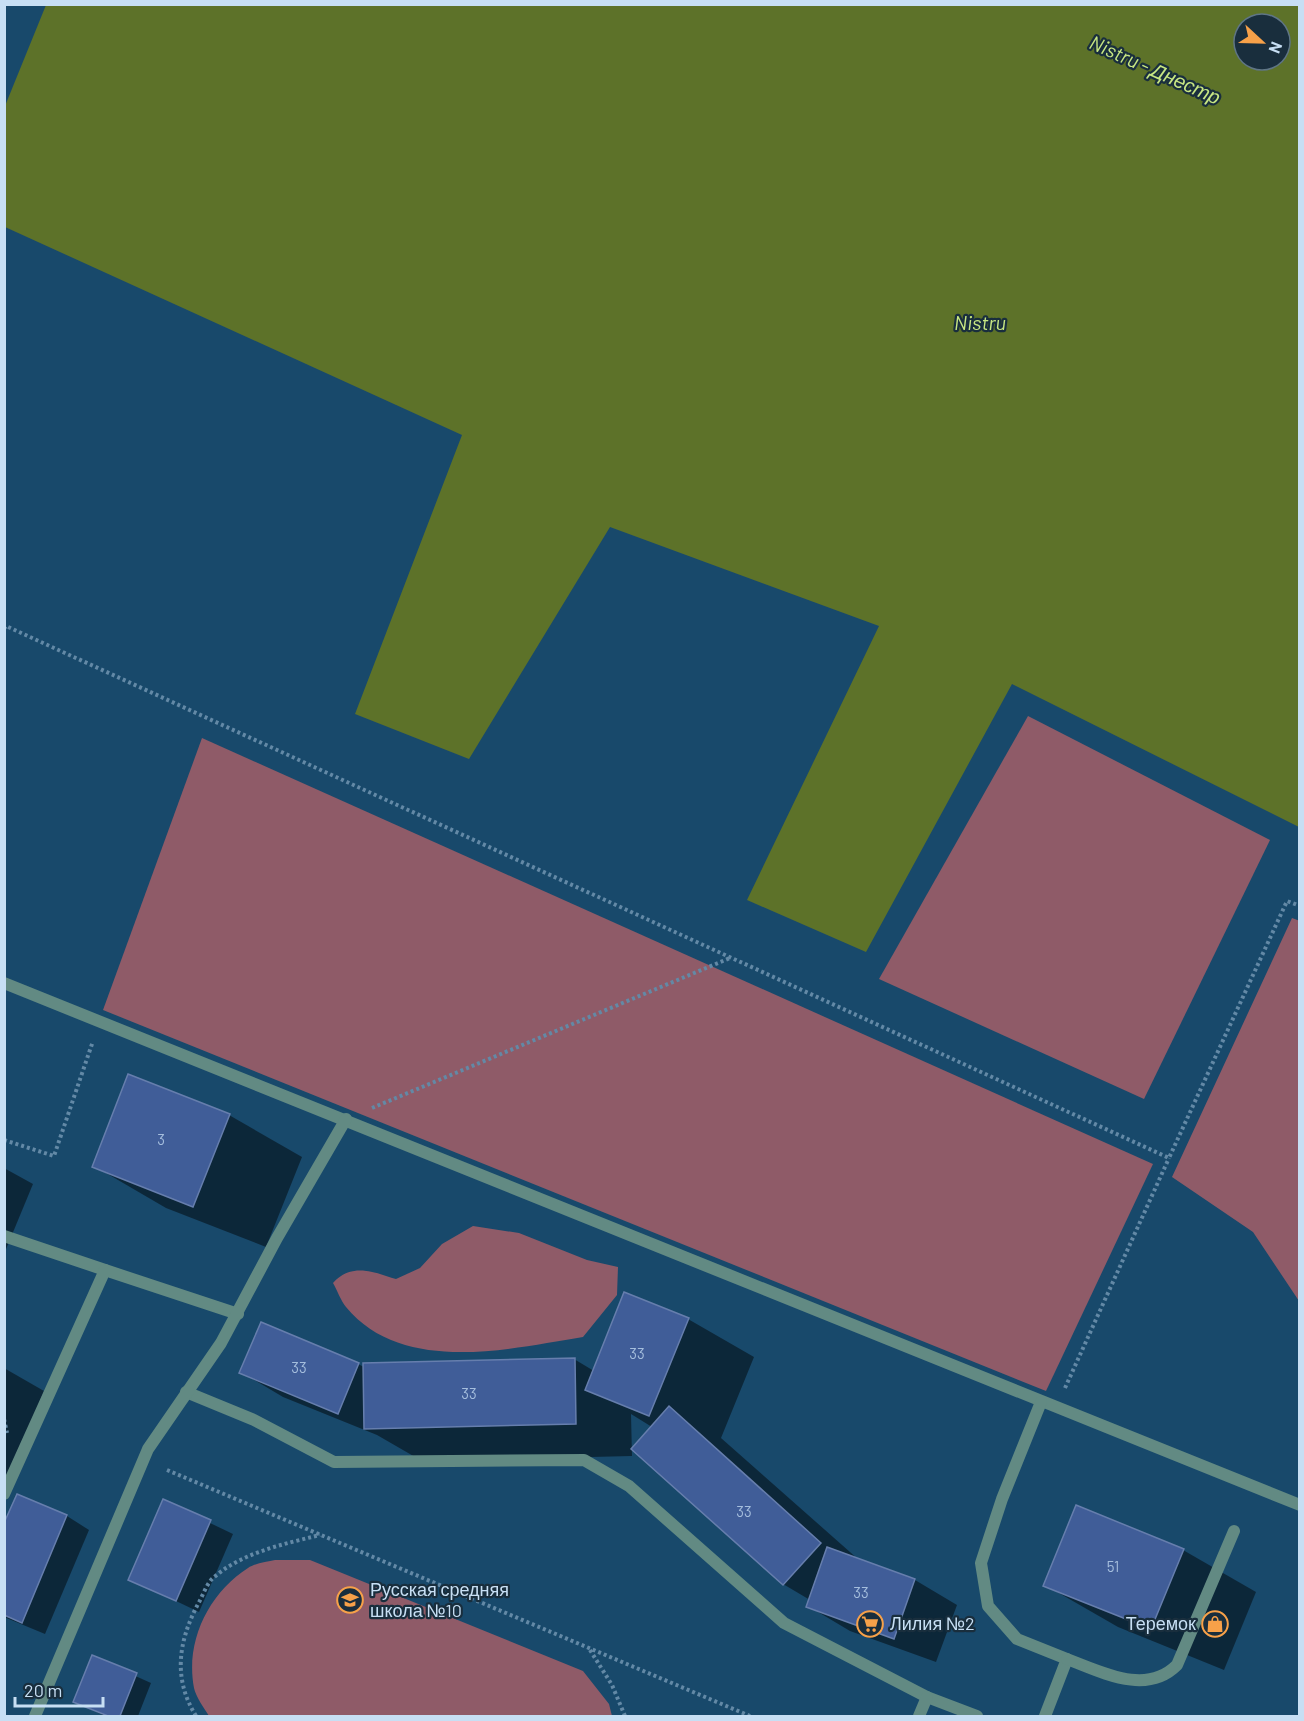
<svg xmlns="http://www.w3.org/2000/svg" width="1304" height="1721" font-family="Barlow,sans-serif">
  <rect width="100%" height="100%" fill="#18496b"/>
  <g fill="#8f5b68">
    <polygon points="1028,716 1270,840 1144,1099 879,979"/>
    <polygon points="202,738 1153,1164 1046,1391 103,1010"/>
    <polygon points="1292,918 1300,921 1299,1301 1253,1232 1172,1177"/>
    <path d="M473,1226L519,1233L587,1260L618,1267L617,1295L583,1337C509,1349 402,1375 346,1307C341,1301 337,1290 333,1283C351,1262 374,1272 396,1279L420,1268L442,1244Z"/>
    <path d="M275,1560H310L583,1671L609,1704L612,1716H209C204,1708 196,1697 194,1688C185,1641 209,1593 248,1568C255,1563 267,1562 275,1560Z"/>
  </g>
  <path fill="#5d7229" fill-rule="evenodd" d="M5,5H1299V827L1012,684L866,952L747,900L879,626L610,527L469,759L355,714L462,435L5,227ZM1244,24H1280V60H1244Z"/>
  <polygon fill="#18496b" points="5,4 46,5 5,106 4,5"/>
  <g fill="#0007">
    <polygon points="229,1115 302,1157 266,1247 166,1208 94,1166"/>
    <polygon points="4,1168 33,1184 4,1254"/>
    <polygon points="688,1319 754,1357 721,1438 859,1560 915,1580 957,1605 936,1662 850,1631 808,1606 810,1600 783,1584 652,1427 631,1414 632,1456 422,1461 377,1435 283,1397 241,1372 358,1364 364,1367 574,1359 594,1371"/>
    <polygon points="4,1368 44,1391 4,1488"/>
    <polygon points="18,1496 67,1516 89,1530 45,1634 4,1617 4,1527"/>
    <polygon points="164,1501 233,1534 199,1612 130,1579"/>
    <polygon points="1183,1550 1256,1592 1224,1670 1118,1627 1045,1585"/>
    <polygon points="93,1657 151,1683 138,1716 105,1716 75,1702"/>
  </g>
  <g fill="#405d98" stroke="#667ead" stroke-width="1.5">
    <polygon points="128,1074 230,1114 193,1207 92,1167"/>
    <polygon points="624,1292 689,1318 649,1416 585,1390"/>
    <polygon points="261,1322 359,1363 338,1414 239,1373"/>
    <polygon points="575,1358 576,1424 364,1429 363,1363"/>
    <polygon points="669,1406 821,1543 783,1585 631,1449"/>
    <polygon points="17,1494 67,1515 22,1623 4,1615 4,1523"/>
    <polygon points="163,1499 211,1520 176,1601 128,1580"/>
    <polygon points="1076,1505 1184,1549 1151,1629 1043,1586"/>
    <polygon points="827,1547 915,1579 894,1639 806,1607"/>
    <polygon points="92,1655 137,1673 120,1716 108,1716 73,1702"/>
  </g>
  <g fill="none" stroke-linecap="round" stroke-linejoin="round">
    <g stroke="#6389a6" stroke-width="4" stroke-dasharray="3 3" stroke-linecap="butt">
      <polyline points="4,629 6,626 1169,1158 1287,901 1300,906"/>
      <polyline points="372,1108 730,958"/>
      <polyline points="4,1140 54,1156 93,1041"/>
      <polyline points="1065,1388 1169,1158"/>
      <polyline points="4,1419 7,1433"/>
      <polyline points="167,1470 750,1716"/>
      <polyline points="590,1650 612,1685 625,1716"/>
      <path d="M196,1716C173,1679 178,1642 198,1604C202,1597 206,1586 211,1580C239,1553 284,1544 320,1535"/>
    </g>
    <polyline stroke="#628a83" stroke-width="12" points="4,1236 105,1270"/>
    <g stroke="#628a83" stroke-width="12">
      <polyline points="4,983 1300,1505"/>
      <polyline points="186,1392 254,1420 334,1462 584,1460 629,1486 784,1623 927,1697 977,1716"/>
      <polyline points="1041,1402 1002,1499 981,1563 988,1606 1017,1639 1067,1659 1045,1716"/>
      <polyline points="4,1494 105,1270 238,1314"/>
      <path d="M1067,1659C1102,1672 1146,1696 1177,1665L1234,1531"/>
      <polyline points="35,1716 148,1449 221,1343 277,1238 346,1119"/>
      <polyline points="919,1716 927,1697"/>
    </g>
  </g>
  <defs>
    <g id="school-ring" transform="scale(1.35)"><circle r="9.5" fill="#192e3d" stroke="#f7a149" stroke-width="1.5"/><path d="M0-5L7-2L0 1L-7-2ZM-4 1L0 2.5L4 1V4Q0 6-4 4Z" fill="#f7a149"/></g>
    <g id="supermarket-ring" transform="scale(1.35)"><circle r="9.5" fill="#192e3d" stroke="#f7a149" stroke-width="1.5"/><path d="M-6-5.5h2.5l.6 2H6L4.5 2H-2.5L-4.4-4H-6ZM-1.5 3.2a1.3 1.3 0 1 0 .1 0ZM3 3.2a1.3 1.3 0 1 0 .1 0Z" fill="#f7a149"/></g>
    <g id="shop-ring" transform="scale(1.35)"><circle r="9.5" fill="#192e3d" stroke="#f7a149" stroke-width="1.5"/><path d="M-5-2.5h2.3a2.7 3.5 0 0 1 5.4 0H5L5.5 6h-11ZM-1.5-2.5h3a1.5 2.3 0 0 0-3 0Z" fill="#f7a149"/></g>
  </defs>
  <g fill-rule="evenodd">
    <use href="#school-ring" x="350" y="1600"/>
    <use href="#supermarket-ring" x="870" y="1624"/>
    <use href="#shop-ring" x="1215" y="1624"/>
  </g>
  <g text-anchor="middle" stroke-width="4.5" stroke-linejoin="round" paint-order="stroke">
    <g font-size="15" fill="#a5bedd">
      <text x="161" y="1145">3</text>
      <text x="637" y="1359">33</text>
      <text x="299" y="1373">33</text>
      <text x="469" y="1399">33</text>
      <text x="744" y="1517">33</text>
      <text x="1113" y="1572">51</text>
      <text x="861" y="1598">33</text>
    </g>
    <g font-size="18" fill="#c7dff4" stroke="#192e3d" text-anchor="start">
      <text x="370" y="1596">Русская средняя<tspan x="370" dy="21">школа №10</tspan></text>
      <text x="890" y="1630">Лилия №2</text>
      <text x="1196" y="1630" text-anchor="end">Теремок</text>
    </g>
    <g font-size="20" font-style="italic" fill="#c8e783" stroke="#192e3d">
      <text transform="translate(1155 70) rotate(24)" y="7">Nistru - Днестр</text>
      <text x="980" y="330">Nistru</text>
    </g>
  </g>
  <rect width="1304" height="1721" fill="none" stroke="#c7dff4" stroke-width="12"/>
  <g transform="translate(1262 42) rotate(112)"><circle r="28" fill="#192e3d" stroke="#5f7586" stroke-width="1.5"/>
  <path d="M0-4.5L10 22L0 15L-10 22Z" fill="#f7a149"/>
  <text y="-9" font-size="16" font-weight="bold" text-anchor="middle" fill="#c7dff4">N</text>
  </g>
  <path d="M15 1697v9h88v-9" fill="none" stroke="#c7dff4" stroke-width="3"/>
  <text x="24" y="1697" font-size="18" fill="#c7dff4" stroke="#192e3d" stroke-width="4.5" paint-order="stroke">20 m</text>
</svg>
